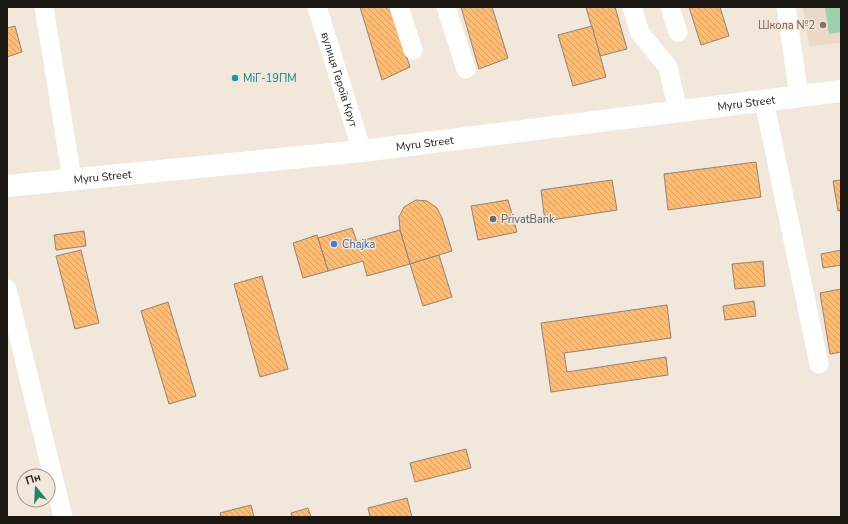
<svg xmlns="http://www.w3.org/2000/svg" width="848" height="524" font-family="'Nunito Sans',sans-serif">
  <defs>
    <pattern id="building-back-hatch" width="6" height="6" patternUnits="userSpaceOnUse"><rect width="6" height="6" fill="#fdbc71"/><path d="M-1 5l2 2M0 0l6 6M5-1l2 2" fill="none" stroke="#d8a161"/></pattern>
  </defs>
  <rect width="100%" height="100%" fill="#f2e7db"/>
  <polygon fill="#e9d9c7" points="803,7 841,7 841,43 809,46"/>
  <polygon fill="#9dd0af" points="825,7 841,7 841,32 829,34"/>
  <g fill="url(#building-back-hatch)" stroke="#8e847a">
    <polygon points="360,7 390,7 410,67 382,80"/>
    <polygon points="461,7 492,7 508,58 479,69"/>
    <polygon points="586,7 615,7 627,49 600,56"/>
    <polygon points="689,7 720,7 729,36 701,45"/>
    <polygon points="15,26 22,52 7,57 7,28"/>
    <polygon points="592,26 606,77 573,86 558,35"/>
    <polygon points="756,162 761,197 668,210 664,174"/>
    <polygon points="612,180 617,210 545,221 541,190"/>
    <polygon points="841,180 841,210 838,211 833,181"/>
    <polygon points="416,200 427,201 437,208 442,218 452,251 410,264 400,230 399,217 404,207"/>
    <polygon points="508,200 517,232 478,240 471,206"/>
    <polygon points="352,228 357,242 400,230 410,264 367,276 363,261 328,271 318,238"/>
    <polygon points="84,231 86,246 56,250 54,235"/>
    <polygon points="317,235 328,271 303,278 293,243"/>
    <polygon points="81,250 99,323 75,329 56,256"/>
    <polygon points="841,250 841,265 823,268 821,254"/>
    <polygon points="439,255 452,297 423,306 410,264"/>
    <polygon points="763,261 765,286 735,289 732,264"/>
    <polygon points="262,276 288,369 260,377 234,284"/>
    <polygon points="841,289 841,352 830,354 820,293"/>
    <polygon points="754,301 756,316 725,320 723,306"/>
    <polygon points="168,302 196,396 169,404 141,311"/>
    <polygon points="667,305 671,338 564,353 567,372 666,357 668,375 551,392 541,323"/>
    <polygon points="466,449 471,468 415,482 410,463"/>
    <polygon points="407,498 412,517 370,517 368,508"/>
    <polygon points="251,505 254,517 221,517 220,513"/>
    <polygon points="308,508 311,517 292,517 291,513"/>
  </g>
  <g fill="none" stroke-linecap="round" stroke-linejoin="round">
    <g stroke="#fff" stroke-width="19">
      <polyline points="44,7 72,179"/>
      <path id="s1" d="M317,7L362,151"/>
      <polyline points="399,7 413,50"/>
      <polyline points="446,7 466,69"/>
      <polyline points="632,7 640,33 668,67 678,111"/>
      <polyline points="670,7 678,32"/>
      <polyline points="786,7 799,96"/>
      <polyline points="764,101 819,364"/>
      <polyline points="7,289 63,517"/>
    </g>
    <path stroke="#fff" stroke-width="22" id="s2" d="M7,186L362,151L841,91"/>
  </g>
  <circle fill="#8d6e63" stroke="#f2e7db" stroke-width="1.5" cx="823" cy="25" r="4"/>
  <circle fill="#0f9aa8" stroke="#f2e7db" stroke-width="1.5" cx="235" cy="78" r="4"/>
  <circle fill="#5c6f8a" stroke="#f2e7db" stroke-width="1.5" cx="493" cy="219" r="4"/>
  <circle fill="#3f7fe0" stroke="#f2e7db" stroke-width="1.5" cx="334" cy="244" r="4"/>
  <g text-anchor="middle" stroke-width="3" stroke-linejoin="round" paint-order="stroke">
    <g font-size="11" fill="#785e54" stroke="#f2e7db" text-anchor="end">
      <text x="815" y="29">Школа №2</text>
    </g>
    <g font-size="11" fill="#0d838f" stroke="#f2e7db" text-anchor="start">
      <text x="243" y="82">МіГ-19ПМ</text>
    </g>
    <g font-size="11" fill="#1b1713" stroke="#f2e7db">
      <text dy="4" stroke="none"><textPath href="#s1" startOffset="76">вулиця Героїв Крут</textPath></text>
      <text dy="4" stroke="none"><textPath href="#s2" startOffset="744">Myru Street</textPath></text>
      <text dy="4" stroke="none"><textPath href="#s2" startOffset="420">Myru Street</textPath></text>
      <text dy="4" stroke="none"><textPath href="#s2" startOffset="96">Myru Street</textPath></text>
    </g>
    <g font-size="11" fill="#4e5e75" stroke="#f2e7db" text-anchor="start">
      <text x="501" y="223">PrivatBank</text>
    </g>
    <g font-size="11" fill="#366cbe" stroke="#f2e7db" text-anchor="start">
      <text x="342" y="248">Сhajka</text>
    </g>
  </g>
  <rect width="848" height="524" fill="none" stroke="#1b1713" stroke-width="16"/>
  <g transform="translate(36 488) rotate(342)"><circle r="19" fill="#f2e7db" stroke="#9c948b"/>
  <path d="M0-3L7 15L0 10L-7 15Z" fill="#1f8763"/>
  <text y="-6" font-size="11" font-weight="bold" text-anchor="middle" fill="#1b1713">Пн</text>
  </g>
</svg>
